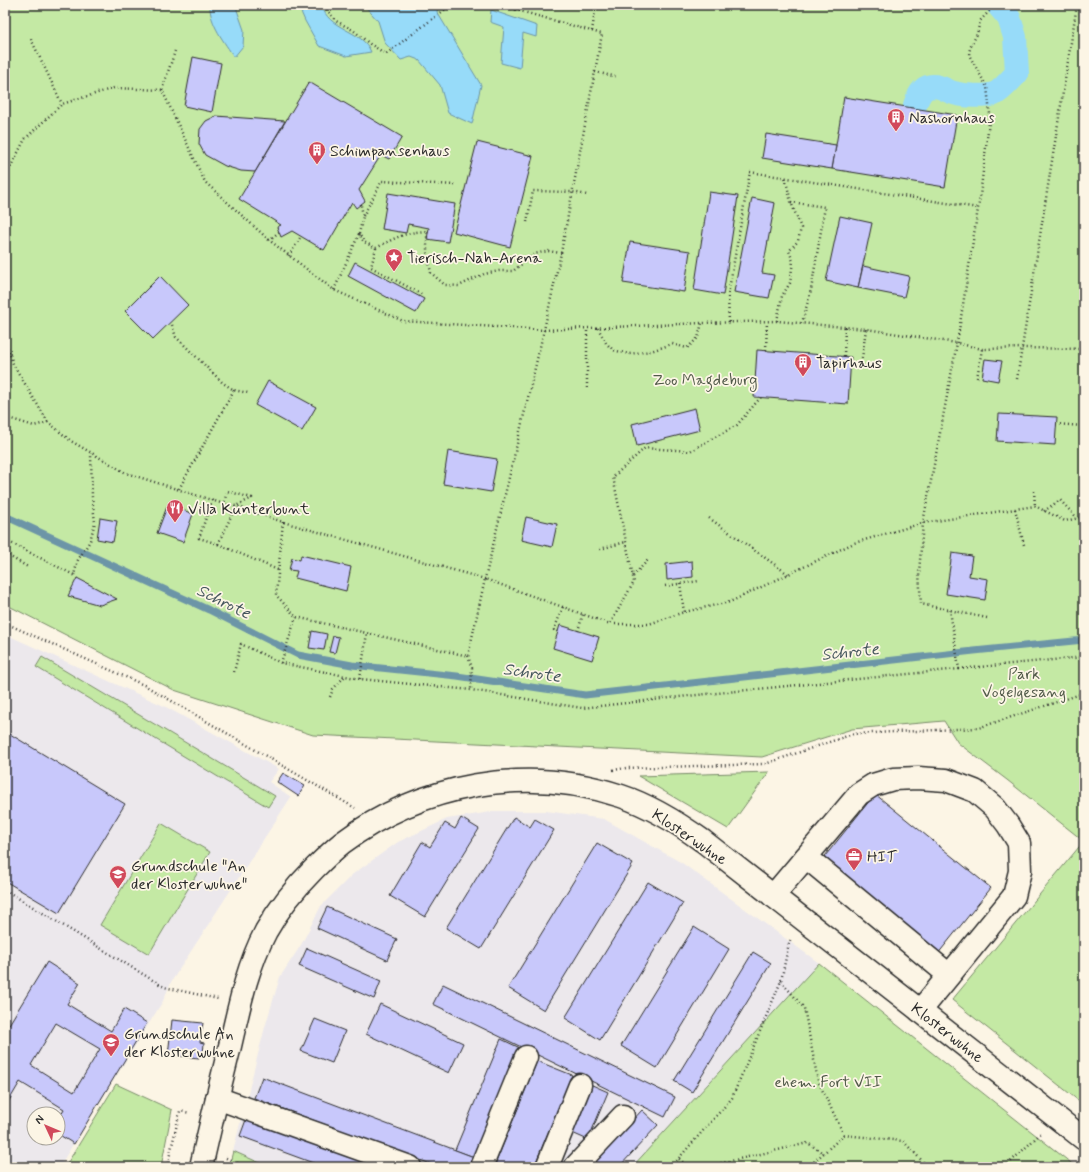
<svg xmlns="http://www.w3.org/2000/svg" width="1089" height="1172" font-family="Mynerve,sans-serif">
  <rect width="100%" height="100%" fill="#fcf5e5"/>
  <filter id="ink" filterUnits="userSpaceOnUse"><feTurbulence type="fractalNoise" baseFrequency=".025" numOctaves="2"/><feDisplacementMap in="SourceGraphic" scale="8" xChannelSelector="R" yChannelSelector="G"/><feConvolveMatrix kernelMatrix="1 2 1 2 8 2 1 2 1" color-interpolation-filters="sRGB"/></filter>
  <g filter="url(#ink)">
    <g fill="#ece8ec" fill-rule="evenodd">
      <path d="M5,634L164,706L279,769L269,782L291,797L171,982L163,1001L59,1167H5ZM34,1114H58V1138H34Z"/>
      <polygon points="497,811 546,811 604,819 682,863 819,963 632,1167 269,1167 233,1151 265,1027 280,977 301,945 321,906 353,874 398,842 447,819"/>
    </g>
    <g fill="#c4e9a4" stroke="#788a68">
      <polygon points="5,5 1084,5 1084,837 1081,839 1007,780 958,743 944,721 852,729 762,757 313,735 174,690 5,604"/>
      <polygon points="42,657 275,796 268,807 36,667"/>
      <polygon points="769,772 728,829 638,776"/>
      <polygon points="161,823 210,852 149,954 100,925"/>
      <polygon points="1084,841 1084,1105 952,1000"/>
      <polygon points="819,963 1076,1167 632,1167"/>
      <polygon points="116,1084 172,1110 161,1167 65,1167"/>
      <polygon points="233,1151 269,1167 229,1167"/>
    </g>
    <g fill="#97dbf9" stroke="#6c95a7">
      <path d="M210,5H237V10L244,30L243,46L234,57C225,43 209,23 210,5Z"/>
      <path d="M298,5H322C327,30 362,29 371,52L346,56L319,46L305,21Z"/>
      <polygon points="353,5 438,5 437,12 481,85 472,124 448,113 440,85 419,60 411,57 401,60 385,43 378,21 365,6"/>
      <polygon points="491,10 537,26 536,37 523,33 520,68 501,63 504,27 490,22"/>
    </g>
    <g fill="none" stroke-linecap="round" stroke-linejoin="round">
      <polyline stroke="#6c95a7" stroke-width="7" points="5,516 209,610 298,655 352,665 457,676 585,695 974,651 1084,640"/>
      <path stroke="#97dbf9" stroke-width="24" d="M915,105C919,93 925,83 939,87C944,88 949,92 954,93C963,96 985,97 994,94C1002,91 1011,79 1017,73L1015,37L1009,18L998,5"/>
    </g>
    <g fill="#c8c8fb" stroke="#2b2b2b" fill-rule="evenodd">
      <polygon points="193,57 221,63 212,112 184,106"/>
      <polygon points="309,82 402,137 389,159 381,155 359,190 365,201 356,208 352,202 324,250 292,231 281,237 277,227 281,225 239,199"/>
      <polygon points="844,97 957,115 945,187 832,169"/>
      <polygon points="216,116 285,121 255,172 241,171 225,166 205,155 199,144 200,129 206,121"/>
      <polygon points="766,134 836,145 832,169 762,158"/>
      <polygon points="477,142 533,156 510,247 454,232"/>
      <polygon points="709,192 738,196 723,295 694,290"/>
      <polygon points="388,193 455,204 448,242 427,239 429,228 408,224 406,233 382,229"/>
      <polygon points="752,198 775,203 762,273 774,275 769,298 734,292"/>
      <polygon points="840,216 872,223 858,288 826,281"/>
      <polygon points="630,242 690,251 684,292 623,283"/>
      <polygon points="355,262 424,299 416,313 348,276"/>
      <polygon points="863,266 909,276 904,297 858,288"/>
      <polygon points="160,276 188,305 153,339 125,311"/>
      <polygon points="757,350 851,357 848,404 754,397"/>
      <polygon points="985,359 1002,361 998,381 982,378"/>
      <polygon points="268,381 316,407 302,431 255,405"/>
      <polygon points="695,408 700,430 637,446 632,424"/>
      <polygon points="999,414 1057,417 1055,445 997,441"/>
      <polygon points="448,451 497,459 491,492 443,484"/>
      <polygon points="168,504 193,514 183,542 157,533"/>
      <polygon points="526,517 557,524 552,547 521,540"/>
      <polygon points="100,518 117,521 113,542 97,539"/>
      <polygon points="952,553 972,556 969,576 988,579 985,600 946,594"/>
      <polygon points="301,555 351,567 346,591 295,578 297,571 289,570 292,558 300,560"/>
      <polygon points="692,561 693,577 667,580 666,564"/>
      <polygon points="77,578 117,599 100,605 68,596"/>
      <polygon points="560,625 599,637 592,660 553,648"/>
      <polygon points="312,631 327,634 324,650 309,648"/>
      <polygon points="333,636 339,637 335,653 329,652"/>
      <polygon points="5,731 125,804 59,913 5,881"/>
      <polygon points="283,773 305,786 298,796 277,782"/>
      <polygon points="875,794 991,888 937,955 821,861"/>
      <polygon points="514,817 530,827 535,819 554,830 481,949 446,928"/>
      <polygon points="461,818 479,829 425,917 390,896 422,842 430,847 445,823 455,829"/>
      <polygon points="597,843 633,864 544,1010 508,988"/>
      <polygon points="648,882 683,903 600,1040 565,1018"/>
      <polygon points="327,907 397,939 387,960 317,928"/>
      <polygon points="694,927 729,949 657,1068 621,1046"/>
      <polygon points="307,948 381,981 374,999 299,966"/>
      <polygon points="753,952 771,963 692,1092 674,1081"/>
      <path d="M47,962L80,983L67,1004L111,1031L124,1009L147,1023L74,1144L58,1134V1119L64,1109L20,1082L7,1104L5,1102V1031ZM56,1023L100,1049L74,1092L31,1065Z"/>
      <polygon points="443,984 675,1097 665,1117 433,1004"/>
      <polygon points="380,1004 463,1043 449,1073 366,1034"/>
      <polygon points="315,1019 345,1031 332,1063 301,1051"/>
      <polygon points="172,1020 203,1023 200,1042 204,1043 203,1054 199,1054 199,1058 168,1055"/>
      <polygon points="501,1039 520,1048 474,1157 455,1150"/>
      <polygon points="537,1061 572,1075 534,1167 494,1167"/>
      <polygon points="262,1077 474,1157 470,1167 439,1167 254,1098"/>
      <polygon points="590,1084 608,1092 588,1140 570,1132"/>
      <polygon points="642,1110 658,1125 619,1167 590,1167"/>
      <polygon points="247,1117 384,1167 324,1167 240,1136"/>
    </g>
    <g fill="none" stroke-linecap="round" stroke-linejoin="round">
      <g stroke="#2b2b2b" stroke-width="25">
        <g id="minor">
          <polyline points="806,857 949,975"/>
          <polyline points="773,896 859,794 873,785 893,779 918,778 946,780 975,791 995,808 1008,825 1019,843 1020,871 1014,896 920,1011"/>
          <polyline points="217,1098 410,1167"/>
          <path d="M201,1167C210,1127 220,1086 230,1046C239,1007 247,967 266,931C279,908 296,887 314,869C323,860 332,851 342,843C421,784 526,764 621,796C651,806 678,823 703,841L1084,1139"/>
          <polyline points="481,1167 526,1057"/>
          <polyline points="547,1167 580,1085"/>
          <polyline points="575,1167 623,1116"/>
        </g>
      </g>
      <g stroke="#2b2b2b" stroke-width="2.5" stroke-dasharray="1 3" stroke-linecap="butt">
        <polyline points="326,5 327,10 336,21 353,30 370,44 386,54 451,5"/>
        <polyline points="592,31 596,5"/>
        <polyline points="31,39 62,104"/>
        <polyline points="175,51 162,90 205,182 269,240 334,290 403,321 544,330 702,323 777,321 866,329 957,343 982,349 1023,348 1084,349"/>
        <polyline points="595,72 617,77"/>
        <polyline points="5,178 25,139 62,104 114,88 162,90"/>
        <polyline points="791,202 825,207 811,290 802,323"/>
        <polyline points="363,216 382,181 455,185"/>
        <polyline points="527,222 533,191 572,192 587,195"/>
        <polyline points="359,234 363,216 361,205"/>
        <polyline points="269,240 279,232"/>
        <polyline points="376,248 371,267 423,295"/>
        <polyline points="289,256 300,238"/>
        <path d="M334,290L359,234L364,242L376,248C395,238 405,232 427,231V252L431,273L445,285L459,286L484,274L499,271H513L534,254L548,251L561,253"/>
        <polyline points="777,321 782,296 790,283 793,261 789,251 798,241 801,228 791,202 785,177"/>
        <polyline points="729,322 728,295 750,172 978,208"/>
        <polyline points="172,325 176,337 223,383 234,390 248,393"/>
        <polyline points="598,328 606,343 613,350 629,354 651,351 672,344 687,348 698,338 702,323"/>
        <polyline points="5,340 13,364 48,422 71,441 126,473 224,504 236,506 283,522 485,579 544,330 561,253 602,34 499,5"/>
        <polyline points="766,350 767,322"/>
        <polyline points="844,356 845,327"/>
        <polyline points="862,358 866,329"/>
        <polyline points="977,378 982,349"/>
        <polyline points="1017,379 1077,5"/>
        <polyline points="587,388 587,328"/>
        <polyline points="5,417 34,426 48,422"/>
        <polyline points="1056,424 1084,426"/>
        <polyline points="179,489 234,390"/>
        <polyline points="1034,491 1035,506"/>
        <polyline points="212,500 199,538 218,544 236,506 252,498 227,491 224,504"/>
        <polyline points="1015,509 1024,545"/>
        <polyline points="1044,511 1060,500 1077,518"/>
        <polyline points="709,518 788,574"/>
        <polyline points="283,522 276,595 296,617 468,656 485,579 610,624 634,582 613,477 645,448 690,451 737,425 761,397"/>
        <polyline points="5,540 74,575 78,560 90,541 95,522 92,497 91,453"/>
        <polyline points="218,544 278,570"/>
        <polyline points="600,549 626,542"/>
        <polyline points="5,554 28,567"/>
        <polyline points="74,575 77,578"/>
        <polyline points="633,576 649,559"/>
        <polyline points="680,583 684,612"/>
        <polyline points="665,586 699,581"/>
        <polyline points="987,618 921,604 919,573 923,523 957,343 980,196 990,114 987,87 969,55 970,48 977,34 980,21 995,5"/>
        <polyline points="5,623 146,686 355,808"/>
        <polyline points="611,624 649,624 684,612 730,602 854,543 923,523 1035,506 1065,521 1079,518 1084,520"/>
        <polyline points="578,631 583,614"/>
        <polyline points="558,632 554,630 563,607"/>
        <polyline points="468,656 472,668 471,690"/>
        <polyline points="281,663 296,617"/>
        <polyline points="959,669 1084,657"/>
        <polyline points="234,672 241,644 281,663 360,679 471,690 582,708 697,695 959,669 950,610"/>
        <polyline points="360,679 367,633"/>
        <polyline points="330,697 333,689 345,676"/>
        <polyline points="613,770 626,768 765,764 853,734 978,728 1084,693"/>
        <polyline points="5,890 164,987 218,999"/>
        <polyline points="781,981 804,1008 818,1081 844,1135"/>
        <polyline points="226,1158 246,1167"/>
        <polyline points="679,1159 689,1167"/>
        <polyline points="167,1167 180,1111 190,1113"/>
        <polyline points="671,1167 732,1098 781,981 789,943 792,938"/>
        <polyline points="697,1167 709,1166 808,1143 823,1153"/>
        <polyline points="808,1167 844,1135 903,1141 928,1167"/>
        <polyline points="1005,1167 1041,1133"/>
      </g>
      <use href="#minor" stroke="#fcf5e5" stroke-width="22"/>
    </g>
  </g>
  <defs>
    <g id="building-pin" transform="scale(0.9)"><path d="M0 17L-7.5 6A9.5 9.5 0 1 1 7.5 6Z" fill="#d1495b" stroke="#fcf5e5"/><path d="M-4-6H4V6H1V3H-1V6H-4ZM-2.5-4.3h1.7v1.8h-1.7ZM.8-4.3h1.7v1.8H.8ZM-2.5-1h1.7V.8h-1.7ZM.8-1h1.7V.8H.8Z" fill="#fff"/></g>
    <g id="sight-pin" transform="scale(0.9)"><path d="M0 17L-7.5 6A9.5 9.5 0 1 1 7.5 6Z" fill="#d1495b" stroke="#fcf5e5"/><path d="M0-6L1.8-2.2L6-1.7L2.9 1.2L3.7 5.4L0 3.3L-3.7 5.4L-2.9 1.2L-6-1.7L-1.8-2.2Z" fill="#fff"/></g>
    <g id="restaurant-pin" transform="scale(0.9)"><path d="M0 17L-7.5 6A9.5 9.5 0 1 1 7.5 6Z" fill="#d1495b" stroke="#fcf5e5"/><path d="M-5-6h1v4h1v-4h1v4h1v-4h1v5L-1.5 .5V6h-2V.5L-5-1ZM5-6V6H3V1.5H1.5Q1.5-4 5-6Z" fill="#fff"/></g>
    <g id="office-pin" transform="scale(0.9)"><path d="M0 17L-7.5 6A9.5 9.5 0 1 1 7.5 6Z" fill="#d1495b" stroke="#fcf5e5"/><path d="M-6-3h4V-5.5h4V-3h4V5H-6ZM-1-4.5V-3h2v-1.5ZM-6 0V1H6V0Z" fill="#fff"/></g>
    <g id="school-pin" transform="scale(0.9)"><path d="M0 17L-7.5 6A9.5 9.5 0 1 1 7.5 6Z" fill="#d1495b" stroke="#fcf5e5"/><path d="M0-5L7-2L0 1L-7-2ZM-4 1L0 2.5L4 1V4Q0 6-4 4Z" fill="#fff"/></g>
  </defs>
  <g fill-rule="evenodd">
    <use href="#building-pin" x="896" y="117"/>
    <use href="#building-pin" x="317" y="150"/>
    <use href="#sight-pin" x="394" y="257"/>
    <use href="#building-pin" x="803" y="362"/>
    <use href="#restaurant-pin" x="175" y="508"/>
    <use href="#office-pin" x="854" y="856"/>
    <use href="#school-pin" x="118" y="874"/>
    <use href="#school-pin" x="111" y="1042"/>
  </g>
  <g text-anchor="middle" stroke-width="3.5" stroke-linejoin="round" paint-order="stroke">
    <g font-size="16" fill="#2b2b2b" stroke="#fcf5e5" text-anchor="start">
      <text x="909" y="123">Nashornhaus</text>
      <text x="330" y="156">Schimpansenhaus</text>
      <text x="407" y="263">Tierisch-Nah-Arena</text>
      <text x="816" y="368">Tapirhaus</text>
      <text x="188" y="514">Villa Kunterbunt</text>
      <text x="867" y="862">HIT</text>
      <text x="131" y="871">Grundschule "An<tspan x="131" dy="18">der Klosterwuhne"</tspan></text>
      <text x="124" y="1039">Grundschule An<tspan x="124" dy="18">der Klosterwuhne</tspan></text>
    </g>
    <g font-size="16" fill="#515a49" stroke="#fcf5e5">
      <text x="705" y="385">Zoo Magdeburg</text>
      <text x="1024" y="679">Park<tspan x="1024" dy="18">Vogelgesang</tspan></text>
      <text x="828" y="1087">ehem. Fort VII</text>
    </g>
    <g font-size="16" fill="#2b2b2b" stroke="#fcf5e5">
      <text transform="translate(690 836) rotate(34)" y="6">Klosterwuhne</text>
      <text transform="translate(948 1032) rotate(38)" y="6">Klosterwuhne</text>
    </g>
    <g font-size="17" font-style="italic" fill="#46575e" stroke="#fcf5e5">
      <text transform="translate(224 601) rotate(26)" y="6">Schrote</text>
      <text transform="translate(850 651) rotate(-6)" y="6">Schrote</text>
      <text transform="translate(532 672) rotate(8)" y="6">Schrote</text>
    </g>
  </g>
  <rect width="1089" height="1172" fill="none" stroke="#fcf5e5" stroke-width="20"/>
  <rect x="10" y="10" width="1069" height="1152" fill="none" stroke="#2b2b2b" stroke-width="1.5" filter="url(#ink)"/>
  <g transform="translate(46 1126) rotate(314)"><circle r="19" fill="#fcf5e5" stroke="#a8a49b"/>
  <path d="M0-3L7 15L0 10L-7 15Z" fill="#d1495b"/>
  <text y="-6" font-size="11" font-weight="bold" text-anchor="middle" fill="#2b2b2b">N</text>
  </g>
</svg>
